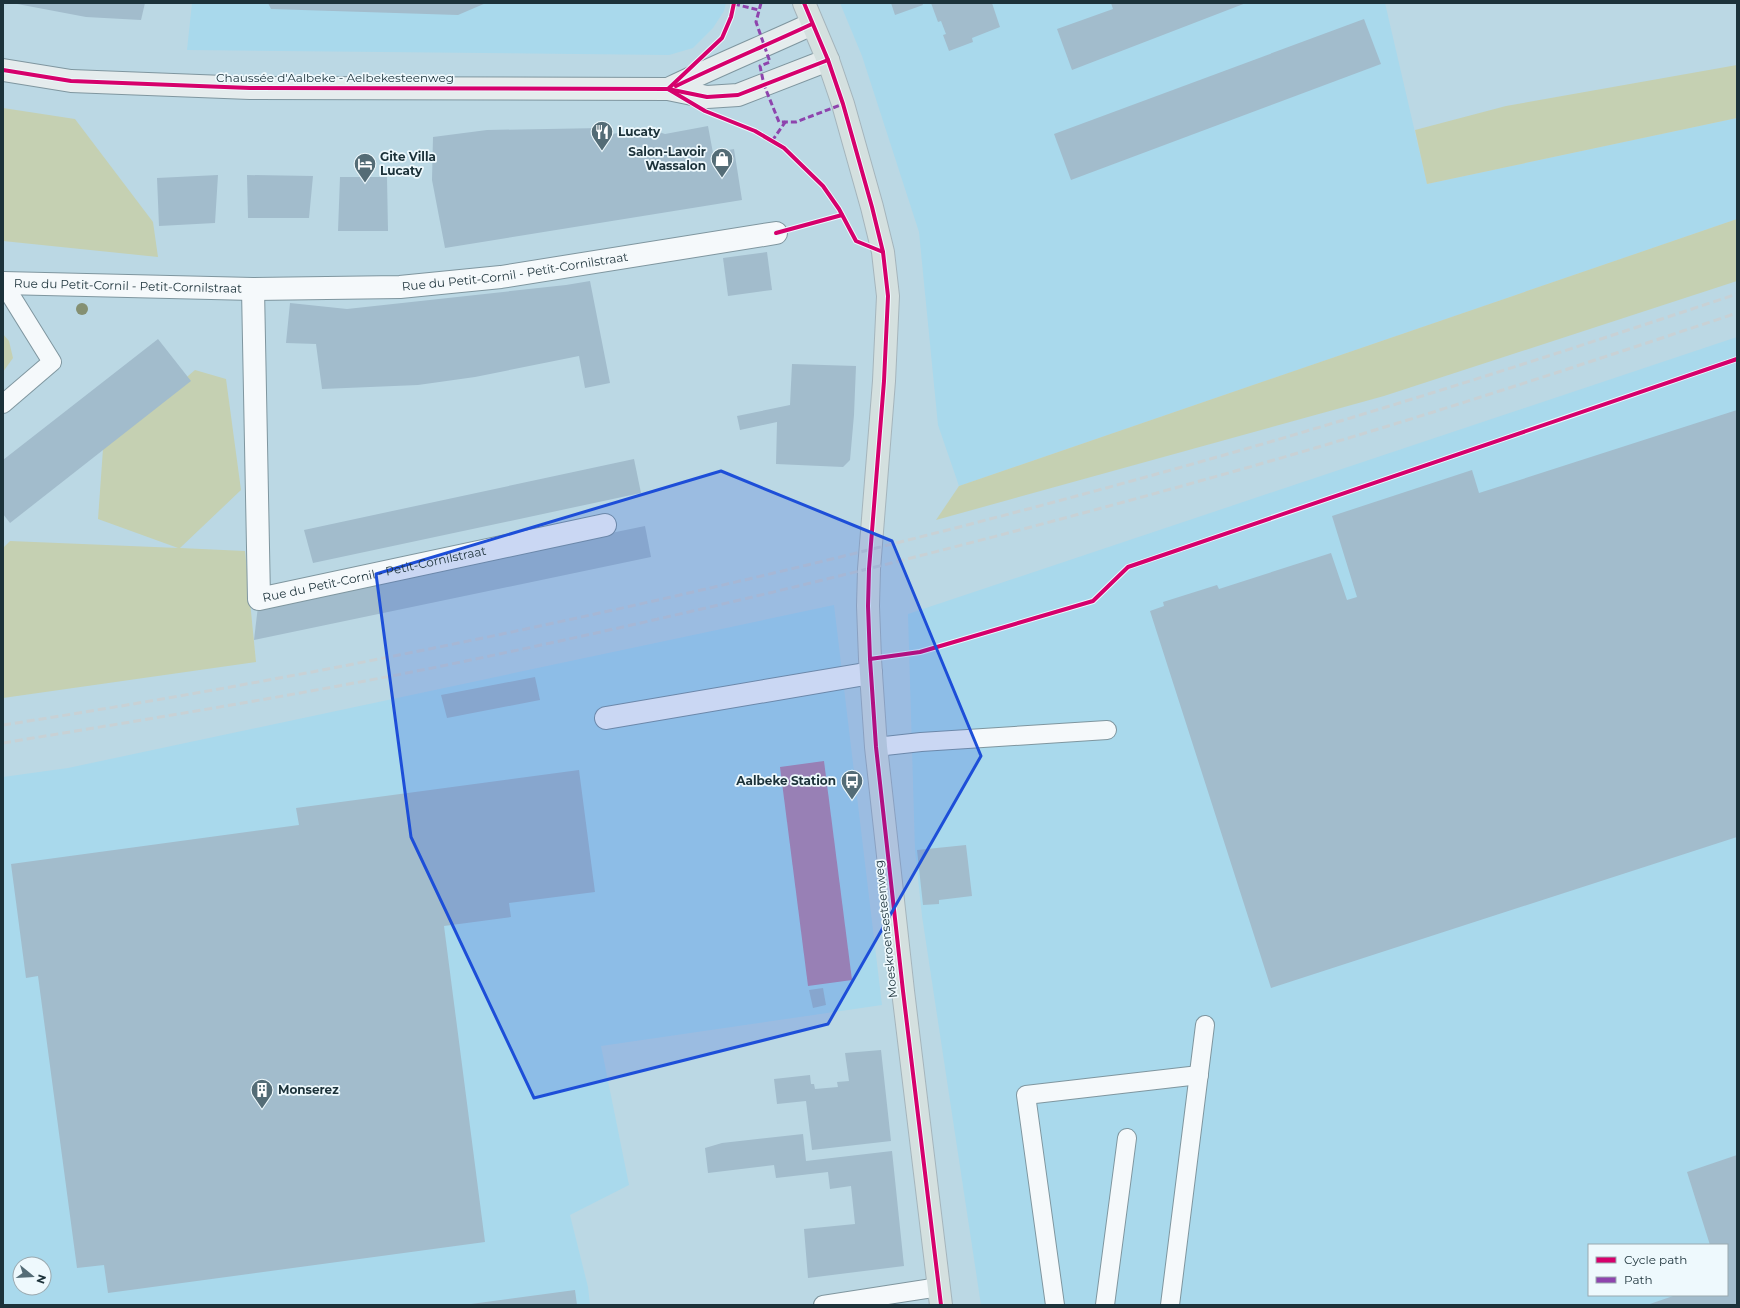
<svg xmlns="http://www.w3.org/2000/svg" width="1740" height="1308" font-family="Montserrat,sans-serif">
  <rect width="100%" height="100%" fill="#bbd8e4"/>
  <g fill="#a9d9ec" fill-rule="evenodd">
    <polygon points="192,3 726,3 724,11 713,28 693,48 669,55 187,50"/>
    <polygon points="840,3 1385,3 1427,184 1737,118 1737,219 959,486 938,425 919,232 862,56"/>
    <path d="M1737,337V1305H981L922,916L915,850L908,614ZM1589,1245H1727V1295H1589Z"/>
    <path d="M834,605L882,1005L601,1046L629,1185L570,1215L588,1287L590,1305H3V777L68,768ZM20,1264H44V1288H20Z"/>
  </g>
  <g fill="#c5d0b2">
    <polygon points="1737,65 1737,118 1427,184 1415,130 1506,106"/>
    <polygon points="3,108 75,119 153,222 158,257 3,241"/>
    <polygon points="1737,219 1737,281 1384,396 936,520 959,486"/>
    <polygon points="3,334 9,341 13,358 3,372"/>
    <polygon points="195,370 226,379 241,490 180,548 245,551 256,662 3,698 3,548 10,541 178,548 98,519 103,449"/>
  </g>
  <polygon fill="#b78cad" points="824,761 852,980 808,986 780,767"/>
  <g fill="#a2bccc">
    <polygon points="12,3 145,3 141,20 86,17"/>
    <polygon points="268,3 486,3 458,15 271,9"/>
    <polygon points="891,3 922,3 923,5 895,15"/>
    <polygon points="931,3 992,3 1000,27 972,38 973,42 949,51 943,35 946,34 941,21 938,22"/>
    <polygon points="1111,3 1246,3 1072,70 1057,29 1113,9"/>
    <polygon points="1364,19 1381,64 1071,180 1054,134"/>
    <polygon points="708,126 713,153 734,149 742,200 445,248 432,180 433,137 487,130 601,128 604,135 649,129 665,134"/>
    <polygon points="218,175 215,223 159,226 157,178"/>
    <polygon points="247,175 313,176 309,218 248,218"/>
    <polygon points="340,177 387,177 388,231 338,231"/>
    <polygon points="767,252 772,290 728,296 723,258"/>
    <polygon points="590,281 610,383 585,388 579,356 475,377 418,385 322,389 316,344 286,343 290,303 347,309 566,285"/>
    <polygon points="158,339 191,381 10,523 3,514 3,460"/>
    <polygon points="792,364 856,366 854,415 850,460 843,467 776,464 777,422 740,430 737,416 790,405"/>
    <polygon points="1737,410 1737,837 1271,988 1150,611 1164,606 1163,602 1217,585 1219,589 1331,553 1347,600 1357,597 1332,516 1472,470 1479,493"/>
    <polygon points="634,459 641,493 313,563 304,530"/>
    <polygon points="645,526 651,557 254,640 258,606"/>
    <polygon points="535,677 540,700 447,718 441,695"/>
    <polygon points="579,770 595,892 509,903 511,917 444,926 485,1242 108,1293 104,1265 77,1268 38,976 26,978 11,864 299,825 296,808"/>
    <polygon points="966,845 972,896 939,900 939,904 923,905 917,850"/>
    <polygon points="823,988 826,1005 813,1008 809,990"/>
    <polygon points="881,1050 891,1141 812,1150 806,1101 777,1104 774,1079 810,1075 811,1084 814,1084 815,1089 838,1087 837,1082 849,1081 845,1053"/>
    <polygon points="803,1134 806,1161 892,1151 904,1266 808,1278 804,1229 855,1224 851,1186 830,1189 828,1172 776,1178 774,1165 708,1173 705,1148 722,1143"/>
    <polygon points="1737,1155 1737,1305 1647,1305 1676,1295 1727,1295 1727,1245 1710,1245 1687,1172"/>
    <polygon points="575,1290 577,1305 471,1305 471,1304"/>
  </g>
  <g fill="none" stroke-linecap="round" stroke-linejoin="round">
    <g stroke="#7f969f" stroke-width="20">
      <g id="lane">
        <polyline points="3,404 52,362 3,283"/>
        <polyline points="876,747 921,742 1107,730"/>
        <polyline points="823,1305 939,1287"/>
        <polyline points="1055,1305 1026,1095 1199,1075"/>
        <polyline points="1105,1305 1127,1138"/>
        <polyline points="1170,1305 1205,1025"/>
      </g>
    </g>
    <g stroke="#7f969f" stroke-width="24">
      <g id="street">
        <path id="s1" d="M3,283L253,289L400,287L501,277L776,233"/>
        <path id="s2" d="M253,289L259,599L605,525"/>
        <polyline points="606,718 871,673"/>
      </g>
    </g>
    <g stroke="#7f969f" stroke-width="24">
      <g id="secondary">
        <polyline points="3,70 71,81 250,88 668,89 707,97 738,95 828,60"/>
        <path d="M668,89C716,66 764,46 812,24"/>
      </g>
    </g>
    <g stroke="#a5b5bc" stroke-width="24">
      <polyline id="primary" points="804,3 828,60 843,104 872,207 883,252 888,296 884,381 869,569 868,606 870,659 876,747 903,991 941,1305"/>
    </g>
    <use href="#lane" stroke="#f5f9fb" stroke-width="18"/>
    <use href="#street" stroke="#f5f9fb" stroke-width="22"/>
    <use href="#secondary" stroke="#e5eced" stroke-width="22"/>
    <use href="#primary" stroke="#d4e0df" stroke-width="22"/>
    <g stroke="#c8d1d5" stroke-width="3" stroke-dasharray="8 4" stroke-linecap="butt">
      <path d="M3,725C430,659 851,563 1266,443C1424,397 1581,346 1737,294"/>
      <path d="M3,743C148,719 293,696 437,667C719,609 998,539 1274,460C1430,415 1584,364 1737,313"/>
    </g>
    <g stroke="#8e44ad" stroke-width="3" stroke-dasharray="6 3" stroke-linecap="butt">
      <polyline points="761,3 756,22 770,62 760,66 764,85 779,122 796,122 843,104"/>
      <polyline points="734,4 759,10"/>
      <polyline points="772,141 786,121"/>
    </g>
    <g stroke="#eef9fd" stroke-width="6">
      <g id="cycleway">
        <polyline points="734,3 731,17 722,38 668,89 705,111 755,131 784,148 823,186 839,209 856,241 883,252"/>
        <polyline points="804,3 828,60 843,104 872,207 883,252 888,296 884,381 869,569 868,606 870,659 876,747 903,991 941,1305"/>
        <polyline points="3,70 71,81 250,88 668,89 707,97 738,95 828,60"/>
        <path d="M676,86C721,64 767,45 812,24"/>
        <polyline points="776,233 842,215"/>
        <polyline points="870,659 920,652 1093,601 1128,567 1737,359"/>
      </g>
    </g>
    <use href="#cycleway" stroke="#d6006c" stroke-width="4"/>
  </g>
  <circle fill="#859072" cx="82" cy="309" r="6"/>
  <path fill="#1d4ed8" fill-opacity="0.2" stroke="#1d4ed8" stroke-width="3" stroke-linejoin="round" d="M721,471L892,541L981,756L828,1024L534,1098L411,837L376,574Z"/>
  <defs>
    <g id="restaurant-pin" transform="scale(1.15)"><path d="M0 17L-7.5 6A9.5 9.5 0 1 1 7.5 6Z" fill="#546c76" stroke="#eef9fd"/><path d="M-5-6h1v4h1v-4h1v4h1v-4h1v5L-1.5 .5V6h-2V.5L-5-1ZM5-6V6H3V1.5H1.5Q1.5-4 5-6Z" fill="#fff"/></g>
    <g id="shop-pin" transform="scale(1.15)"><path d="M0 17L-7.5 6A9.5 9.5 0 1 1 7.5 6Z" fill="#546c76" stroke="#eef9fd"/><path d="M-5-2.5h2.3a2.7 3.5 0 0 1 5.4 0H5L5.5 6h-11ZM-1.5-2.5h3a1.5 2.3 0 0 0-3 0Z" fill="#fff"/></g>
    <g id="hotel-pin" transform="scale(1.15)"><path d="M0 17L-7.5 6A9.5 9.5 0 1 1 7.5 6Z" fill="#546c76" stroke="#eef9fd"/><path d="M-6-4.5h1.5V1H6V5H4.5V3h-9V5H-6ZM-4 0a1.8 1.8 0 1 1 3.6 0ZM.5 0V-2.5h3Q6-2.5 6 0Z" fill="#fff"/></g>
    <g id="bus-pin" transform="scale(1.15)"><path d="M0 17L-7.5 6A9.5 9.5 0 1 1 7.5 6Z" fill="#546c76" stroke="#eef9fd"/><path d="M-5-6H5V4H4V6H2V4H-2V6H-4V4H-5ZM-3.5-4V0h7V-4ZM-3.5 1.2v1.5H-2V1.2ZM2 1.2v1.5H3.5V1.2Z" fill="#fff"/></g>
    <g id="building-pin" transform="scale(1.15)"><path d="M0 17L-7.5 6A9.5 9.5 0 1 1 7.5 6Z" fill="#546c76" stroke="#eef9fd"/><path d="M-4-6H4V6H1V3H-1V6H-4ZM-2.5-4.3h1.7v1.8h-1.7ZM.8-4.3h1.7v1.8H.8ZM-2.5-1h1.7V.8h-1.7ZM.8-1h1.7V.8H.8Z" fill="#fff"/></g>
  </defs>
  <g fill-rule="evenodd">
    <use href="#restaurant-pin" x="602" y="132"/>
    <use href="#shop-pin" x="722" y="159"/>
    <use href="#hotel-pin" x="365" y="164"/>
    <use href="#bus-pin" x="852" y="781"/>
    <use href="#building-pin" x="262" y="1090"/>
  </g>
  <g text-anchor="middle" stroke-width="3.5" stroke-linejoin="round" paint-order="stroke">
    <g font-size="12" fill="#1c323a" stroke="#eef9fd">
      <text x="335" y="82">Chaussée d'Aalbeke - Aelbekesteenweg</text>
      <text dy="4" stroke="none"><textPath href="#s1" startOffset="513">Rue du Petit-Cornil - Petit-Cornilstraat</textPath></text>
      <text dy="4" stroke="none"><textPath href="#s1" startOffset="125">Rue du Petit-Cornil - Petit-Cornilstraat</textPath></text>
      <text dy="4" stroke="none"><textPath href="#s2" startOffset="428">Rue du Petit-Cornil - Petit-Cornilstraat</textPath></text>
      <text transform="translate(886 929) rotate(-96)" y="4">Moeskroensesteenweg</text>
    </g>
    <g font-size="12" font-weight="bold" fill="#1c323a" stroke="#eef9fd" text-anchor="start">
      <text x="618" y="136">Lucaty</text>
      <text x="706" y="156" text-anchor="end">Salon-Lavoir<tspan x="706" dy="14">Wassalon</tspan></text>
      <text x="380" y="161">Gite Villa<tspan x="380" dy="14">Lucaty</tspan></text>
      <text x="836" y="785" text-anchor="end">Aalbeke Station</text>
      <text x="278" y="1094">Monserez</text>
    </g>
  </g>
  <rect width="1740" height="1308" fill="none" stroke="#1c323a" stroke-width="8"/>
  <rect x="1588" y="1244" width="140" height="52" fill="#eef9fd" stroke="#9aa9af"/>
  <rect x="1596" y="1257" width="20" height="6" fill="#d6006c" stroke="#9aa9af"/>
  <text x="1624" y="1264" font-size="12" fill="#1c323a">Cycle path</text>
  <rect x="1596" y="1277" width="20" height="6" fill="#8e44ad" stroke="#9aa9af"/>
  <text x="1624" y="1284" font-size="12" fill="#1c323a">Path</text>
  <g transform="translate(32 1276) rotate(108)"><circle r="19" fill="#eef9fd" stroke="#9aa9af"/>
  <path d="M0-3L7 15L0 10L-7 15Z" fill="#546c76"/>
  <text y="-6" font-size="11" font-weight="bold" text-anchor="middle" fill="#1c323a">N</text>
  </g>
</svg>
